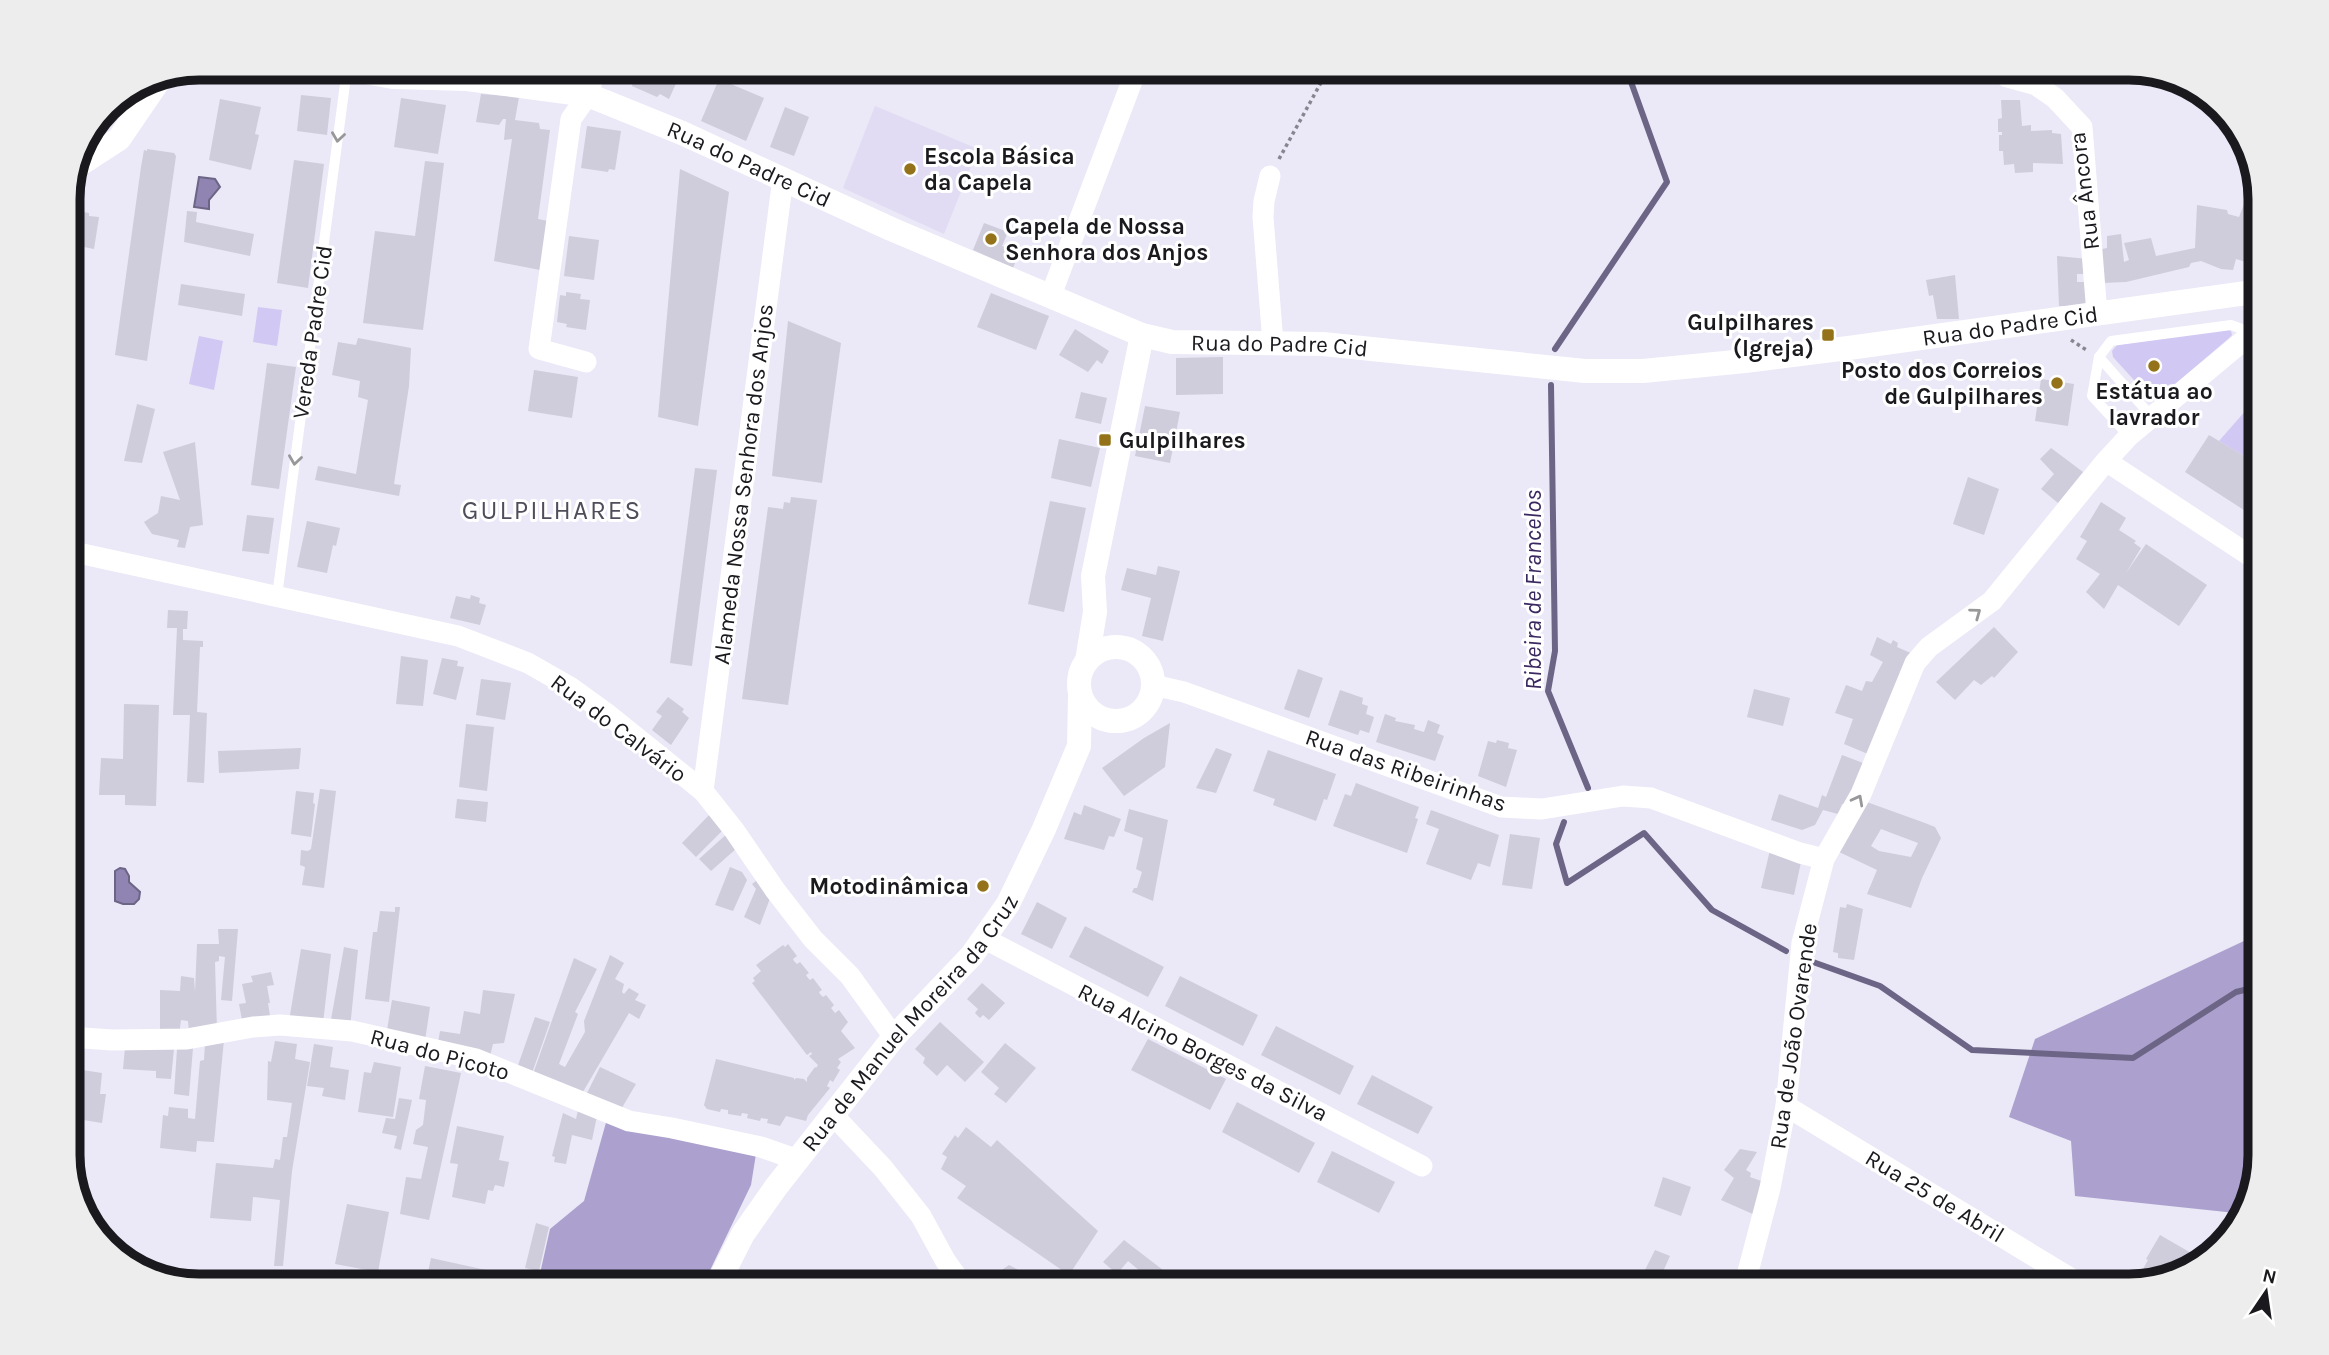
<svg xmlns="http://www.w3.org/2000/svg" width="2329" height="1355" font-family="Karla,sans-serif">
  <rect width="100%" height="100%" fill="#ebe8f7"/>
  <polygon fill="#e1dcf3" points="875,106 978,149 944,234 843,188"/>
  <g fill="#d2c8f4">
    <polygon points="258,307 282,310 277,346 253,342"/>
    <polygon points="2227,329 2231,331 2232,335 2228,339 2154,402 2113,357 2112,351 2117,345"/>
    <polygon points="199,336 223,341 214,390 189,384"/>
    <polygon points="2261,393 2261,466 2219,441"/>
  </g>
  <g fill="#aca1ce">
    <polygon points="2261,933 2261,1156 2245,1214 2075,1196 2071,1141 2009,1117 2035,1039"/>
    <polygon points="607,1119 756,1154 751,1185 702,1287 537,1287 550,1229 584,1201"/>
  </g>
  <g fill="#9085b2" stroke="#6d6586" stroke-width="2">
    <polygon points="199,177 215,179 220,187 209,200 209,209 194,207"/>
    <polygon points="120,868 125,869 129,876 129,882 140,892 139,899 134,904 123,904 115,901 115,871"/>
  </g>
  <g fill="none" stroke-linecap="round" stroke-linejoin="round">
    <g stroke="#6d6586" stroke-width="6">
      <polyline points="1555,349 1667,182 1626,68"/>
      <polyline points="1551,385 1555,651 1548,691 1588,788"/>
      <polyline points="1564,822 1556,844 1567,883 1644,833 1712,910 1786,951"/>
      <polyline points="1813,962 1880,986 1972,1050 2133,1058 2236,992 2261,986"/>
    </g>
  </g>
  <g fill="#cfccdb" fill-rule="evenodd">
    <polygon points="622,68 683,68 669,99 660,94 657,97 632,86 633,82 626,79 628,71"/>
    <polygon points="719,79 764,98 746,141 701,121"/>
    <polygon points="481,94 519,97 515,120 539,123 540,129 550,130 538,219 548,221 540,270 494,261 512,139 504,140 506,119 503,119 499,125 476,122"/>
    <polygon points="301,95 331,98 327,135 297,131"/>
    <polygon points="401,98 446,105 438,154 394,147"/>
    <polygon points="220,99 261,107 255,134 259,135 251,170 209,160"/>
    <polygon points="2001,100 2020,100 2022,126 2031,125 2031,131 2052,130 2052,133 2061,134 2063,164 2033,163 2033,172 2015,173 2014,164 2004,165 2003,151 1999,151 1999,135 2002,135 2002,132 1998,132 1998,119 2002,118"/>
    <polygon points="785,107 809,117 794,156 770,147"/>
    <polygon points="587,126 621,131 615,170 609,169 608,172 581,168"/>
    <polygon points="147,149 174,153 176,156 147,361 115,355 141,167 144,150 147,151"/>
    <polygon points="294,160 324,164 308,288 277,283"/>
    <polygon points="425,161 444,163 423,330 363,323 375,231 415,236"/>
    <polygon points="680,169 729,192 698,426 658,417"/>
    <polygon points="2246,199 2257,203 2255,208 2260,209 2261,252 2259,255 2256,254 2253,264 2236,259 2233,270 2221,269 2201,261 2191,263 2189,267 2126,282 2101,283 2098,250 2107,248 2107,236 2121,234 2124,262 2129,260 2124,243 2151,238 2156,256 2195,248 2197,205 2227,210 2228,214 2239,217"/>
    <polygon points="72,210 89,213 89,216 99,217 94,249 69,244 69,212"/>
    <polygon points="187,211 197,212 196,222 254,234 250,256 184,242"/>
    <polygon points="984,223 1008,232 1002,246 1019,253 1013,268 973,250"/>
    <polygon points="569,236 599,240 594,280 564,276"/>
    <polygon points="2057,256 2088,259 2090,274 2077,274 2077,282 2089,282 2089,306 2059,306"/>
    <polygon points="1955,275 1959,319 1937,319 1933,295 1929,296 1926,280"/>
    <polygon points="181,284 245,294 242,316 178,305"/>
    <polygon points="566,292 581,294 580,299 590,300 586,330 566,327 567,324 557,322 560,295 566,296"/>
    <polygon points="991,293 1049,316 1036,350 977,327"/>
    <polygon points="69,307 84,309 81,340 69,338"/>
    <polygon points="788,321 841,343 822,483 772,476"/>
    <polygon points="1075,329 1109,351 1102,364 1097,360 1088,372 1059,355"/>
    <polygon points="358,338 411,348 409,386 394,484 401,485 399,496 315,480 318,466 356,474 368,400 358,397 360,381 332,375 338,342 356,345"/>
    <polygon points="1223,357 1223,394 1176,395 1176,358"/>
    <polygon points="267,363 296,367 279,489 251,485"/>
    <polygon points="534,370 578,377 572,418 528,411"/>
    <polygon points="2041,379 2074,384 2068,426 2035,421"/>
    <polygon points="1081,392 1107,398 1101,424 1075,418"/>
    <polygon points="137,404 155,409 142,463 124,461"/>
    <polygon points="1145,406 1180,412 1170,463 1135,456"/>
    <polygon points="2209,435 2261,466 2261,521 2185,472"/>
    <polygon points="1059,439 1100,448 1091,487 1051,478"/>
    <polygon points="195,442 203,525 190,527 185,548 177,547 179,540 152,534 144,522 158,513 161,496 180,500 163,452"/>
    <polygon points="2051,448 2083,472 2058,503 2041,489 2054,474 2040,459"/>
    <polygon points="695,468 717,470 692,666 670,663"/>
    <polygon points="1968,477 1999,489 1984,535 1953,524"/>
    <polygon points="791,497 817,500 788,705 742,699 768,507 783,509 784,502 790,503"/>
    <polygon points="1050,501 1086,508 1064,612 1028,604"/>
    <polygon points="2101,502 2126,518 2119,530 2136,541 2134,543 2141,548 2126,573 2146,544 2207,585 2179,626 2118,585 2104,609 2086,592 2100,574 2076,559 2087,541 2080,537"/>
    <polygon points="247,515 274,518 269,554 242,551"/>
    <polygon points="307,521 340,528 336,546 333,545 327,573 297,567"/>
    <polygon points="1158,566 1180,571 1163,641 1142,636 1151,598 1121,590 1127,568 1156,575"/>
    <polygon points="471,595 480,598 479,603 486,605 480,625 450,618 456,596 470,599"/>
    <polygon points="168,610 188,611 187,629 183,629 183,640 203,641 203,647 200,647 197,712 207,713 204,783 187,782 190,715 173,715 177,628 167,628"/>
    <polygon points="1994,627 2018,652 1994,678 1992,676 1981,685 1974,680 1955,700 1936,682"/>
    <polygon points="1877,637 1891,644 1893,640 1898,643 1897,647 1913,654 1868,754 1844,744 1853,719 1835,713 1846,685 1862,691 1866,681 1872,682 1883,662 1870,655"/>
    <polygon points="401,656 428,660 423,706 396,704"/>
    <polygon points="442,658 458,661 457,666 464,667 456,700 433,694"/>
    <polygon points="1298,669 1323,678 1309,718 1284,709"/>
    <polygon points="481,679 511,683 505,720 476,715"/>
    <polygon points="1754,689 1790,698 1783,726 1747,717"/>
    <polygon points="1340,690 1363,698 1362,704 1368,706 1366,714 1374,717 1369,733 1360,730 1358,735 1328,725"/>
    <polygon points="668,697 684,709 682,712 689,718 671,745 652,730 662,716 656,712"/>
    <polygon points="124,704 159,705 156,806 125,805 125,795 99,795 101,758 123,759"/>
    <polygon points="1385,714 1396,718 1395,721 1415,725 1414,729 1424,732 1428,720 1440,725 1437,733 1444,736 1435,761 1376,742"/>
    <polygon points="1170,723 1165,767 1124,796 1102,768 1144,738"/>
    <polygon points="466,724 494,727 487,791 459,787"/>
    <polygon points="1497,740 1509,743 1508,748 1517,750 1506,787 1478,776 1488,741 1496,743"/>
    <polygon points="301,748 299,769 219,773 218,751"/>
    <polygon points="1216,748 1232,754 1216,793 1196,788"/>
    <polygon points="1268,750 1336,774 1327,800 1324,799 1316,821 1273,805 1275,799 1253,791"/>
    <polygon points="1842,755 1863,763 1848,805 1842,804 1838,814 1823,810 1815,825 1802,830 1771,820 1779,794 1818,808 1822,795 1826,797"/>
    <polygon points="1356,783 1419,807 1415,818 1418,819 1407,853 1333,826 1345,794 1351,796"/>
    <polygon points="320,789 336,791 324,888 302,885 305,867 300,865 301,850 308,851 311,849"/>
    <polygon points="296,791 314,793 313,803 315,804 311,837 291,834"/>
    <polygon points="457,799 488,802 486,822 455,818"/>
    <path d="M1864,801L1925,823L1935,827L1941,838L1922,878L1911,908L1867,894L1877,870L1837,851ZM1881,829L1918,843L1911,857L1879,851L1871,846Z"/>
    <polygon points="1084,805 1121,819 1114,837 1109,836 1104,850 1064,839 1074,812 1081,815"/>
    <polygon points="1129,809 1168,820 1153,901 1132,892 1134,888 1137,888 1142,872 1136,869 1143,838 1124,831"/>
    <polygon points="1431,810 1499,835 1490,867 1478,863 1471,880 1426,864 1439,829 1426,824"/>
    <polygon points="712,812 727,826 696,857 682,843"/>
    <polygon points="729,832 737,848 711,871 699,859"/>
    <polygon points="1510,834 1540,838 1532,889 1502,885"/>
    <polygon points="1770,850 1801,862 1794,895 1761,888"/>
    <polygon points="730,867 742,872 747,880 733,911 715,905"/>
    <polygon points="761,877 772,893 760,925 744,917 756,889 752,884"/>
    <polygon points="1037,902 1067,918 1052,949 1021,934"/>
    <polygon points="1847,904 1863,909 1854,960 1838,958 1838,953 1833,952 1840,907 1846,908"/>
    <polygon points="395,907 400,907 389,1002 365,999 373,932 377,932 380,911 395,912"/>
    <polygon points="1085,926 1164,967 1148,997 1069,957"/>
    <polygon points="218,929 238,929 232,1001 221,1000 225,957 219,956 219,961 215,962 217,1031 189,1032 188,1021 181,1020 179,1035 160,1035 160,990 180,991 181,976 194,978 195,992 197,944 219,944"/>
    <polygon points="788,944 797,956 793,959 794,961 797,964 800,962 809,973 806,975 808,978 810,980 813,978 822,990 819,992 820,994 823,997 826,995 834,1005 831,1008 835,1013 839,1010 848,1022 841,1031 855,1048 838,1059 841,1062 837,1068 840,1070 833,1082 830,1080 827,1086 830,1088 808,1115 806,1121 786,1116 780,1126 767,1123 768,1119 761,1118 760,1121 747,1118 748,1114 742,1113 741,1116 728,1114 728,1110 721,1109 720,1112 707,1109 704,1105 716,1059 794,1078 794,1080 796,1078 804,1079 807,1082 807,1078 815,1067 816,1068 818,1065 809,1056 812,1054 811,1052 807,1055 752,983 755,981 753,978 761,971 756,965 783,945 785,947"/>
    <polygon points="344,947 358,950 350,1028 330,1025"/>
    <polygon points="301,949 331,954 323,1023 289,1021"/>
    <polygon points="610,955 624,963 615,979 624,984 622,992 624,994 629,988 639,994 635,1000 646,1005 639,1019 629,1013 580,1097 533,1074 574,958 597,969 575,1012 578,1014 559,1064 565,1067 585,1032 584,1021"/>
    <polygon points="271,972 274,985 267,986 270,1003 268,1003 270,1016 242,1020 239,1004 246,1003 242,984 253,982 251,976"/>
    <polygon points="1180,976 1258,1015 1243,1046 1165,1006"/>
    <polygon points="982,983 1005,1003 989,1020 983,1015 980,1018 975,1013 978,1009 967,999"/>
    <polygon points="483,990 515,994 504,1043 493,1044 490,1056 438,1043 440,1031 460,1034 464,1011 480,1014"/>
    <polygon points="392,1000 430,1007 425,1041 386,1036"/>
    <polygon points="535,1017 550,1022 532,1073 517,1068"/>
    <polygon points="940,1022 984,1062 965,1082 947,1065 937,1076 923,1063 925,1058 915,1049"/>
    <polygon points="1276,1026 1354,1066 1340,1095 1261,1055"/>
    <polygon points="1148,1039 1226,1079 1210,1110 1131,1070"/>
    <polygon points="224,1040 214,1142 197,1141 196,1152 160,1148 163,1115 168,1116 169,1107 188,1109 188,1118 195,1119 200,1061 204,1060 205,1043"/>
    <polygon points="275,1041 297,1044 295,1059 310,1062 292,1171 283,1266 274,1266 280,1200 253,1197 251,1221 210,1218 216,1163 273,1168 275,1159 280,1160 283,1137 287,1137 292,1103 267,1100 268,1061 271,1062"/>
    <polygon points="1005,1043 1036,1068 1006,1103 994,1094 999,1088 981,1072"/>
    <polygon points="314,1044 333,1047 330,1067 349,1070 345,1100 322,1096 324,1088 307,1086"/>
    <polygon points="125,1048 174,1049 171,1079 156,1078 156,1071 123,1069"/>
    <polygon points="193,1048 189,1096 174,1094 177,1049"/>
    <polygon points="374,1062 401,1067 393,1117 358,1112 364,1072 371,1073"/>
    <polygon points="425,1066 461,1073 429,1220 400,1214 406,1177 421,1179 428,1147 413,1144 416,1130 423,1125 426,1100 419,1099"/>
    <polygon points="600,1067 636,1084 620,1111 585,1097"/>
    <polygon points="69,1068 102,1073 100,1094 106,1094 102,1123 71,1118 72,1116 69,1115"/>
    <polygon points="1372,1075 1433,1107 1418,1134 1357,1104"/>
    <polygon points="399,1098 412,1100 401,1150 394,1148 397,1136 382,1133 386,1118 395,1119"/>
    <polygon points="1237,1102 1315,1143 1299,1173 1222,1132"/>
    <polygon points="578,1110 597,1116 592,1140 572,1135 566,1164 554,1162 555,1157 552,1156 563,1113 576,1119"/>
    <polygon points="457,1126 504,1136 499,1160 509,1162 504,1187 495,1185 493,1191 488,1190 485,1204 452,1197 458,1164 450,1163"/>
    <polygon points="966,1127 991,1147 997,1140 1098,1231 1069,1275 957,1198 966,1186 941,1169 947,1157 942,1154 955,1135 958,1138"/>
    <polygon points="1740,1149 1757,1152 1746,1170 1751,1173 1750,1177 1770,1184 1755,1215 1721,1200 1734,1178 1724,1170"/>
    <polygon points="1332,1151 1395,1182 1379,1213 1317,1182"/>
    <polygon points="1663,1177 1691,1187 1681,1216 1654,1206"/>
    <polygon points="347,1204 389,1212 378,1272 335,1264"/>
    <polygon points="536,1223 549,1227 539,1271 525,1268"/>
    <polygon points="2220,1233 2227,1237 2203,1261 2202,1260"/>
    <polygon points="2160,1235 2186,1250 2203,1261 2201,1263 2196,1261 2190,1270 2157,1279 2142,1271 2148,1260 2146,1259"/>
    <polygon points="1124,1240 1172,1277 1165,1287 1159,1287 1128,1261 1117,1274 1103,1262"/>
    <polygon points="1655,1250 1670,1256 1656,1287 1631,1285 1637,1271 1643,1274"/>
    <polygon points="431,1258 486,1270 483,1287 471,1287 427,1277"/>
    <polygon points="1009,1265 1022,1272 1015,1277 1030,1287 991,1287 994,1284 989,1279"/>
    <polygon points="1099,1273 1118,1287 1091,1287"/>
  </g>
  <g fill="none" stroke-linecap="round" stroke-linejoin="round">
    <g stroke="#87858f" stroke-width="3.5" stroke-dasharray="3.5 3.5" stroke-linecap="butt">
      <polyline points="1279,159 1329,68"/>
      <polyline points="2071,340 2088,351"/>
    </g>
    <g stroke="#fff" stroke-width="10">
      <polyline points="2099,357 2152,417"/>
      <polyline points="2129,436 2092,396 2099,357 2111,341 2231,325 2253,333"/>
      <polyline points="277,596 347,69"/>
    </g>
    <g stroke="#fff" stroke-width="21">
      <polyline points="1998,68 2007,77 2036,85 2055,98 2082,127 2097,314"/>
      <polyline points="1270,176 1264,201 1263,217 1273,343"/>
      <polyline points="1051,295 1137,68"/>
      <polyline points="586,362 539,349 571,119 588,95 596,68"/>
      <polyline points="2106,461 2261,563"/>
      <polyline points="69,551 458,636 528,663 570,687 606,713 703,791 734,830 775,890 813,939 850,976 894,1037"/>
      <polyline points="1153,685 1184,692 1501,807 1542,809 1623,796 1651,798 1800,853 1824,859"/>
      <polyline points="703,791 783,178"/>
      <polyline points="985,939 1422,1166"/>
      <polyline points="69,1037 112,1040 187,1039 253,1027 280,1025 352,1031 476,1059 629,1121 672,1128 761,1147 798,1160"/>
      <polyline points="1786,1106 2085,1287"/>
      <polyline points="833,1115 883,1168 921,1216 945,1260 964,1287"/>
      <polyline points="1744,1287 1770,1188 1786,1106 1802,943 1824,859 1861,794 1915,663 1929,647 1992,601 2106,461 2129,436 2261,326"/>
    </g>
    <g stroke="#fff" stroke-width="24">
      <path id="s1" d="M343,68L393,77L467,79L588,95L682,133L891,229L1142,335L1172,342L1323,344L1585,371H1643L1745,361L1856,347L2261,291"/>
      <polyline points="82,163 119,139 162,76"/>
      <circle cx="1116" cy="684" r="37"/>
      <polyline points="1087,661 1095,612 1093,576 1142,335"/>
      <path id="s2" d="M716,1287L743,1234L776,1187L894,1037L972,955L1008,904L1044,829L1079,746L1080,694"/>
    </g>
  </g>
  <defs><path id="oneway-chevron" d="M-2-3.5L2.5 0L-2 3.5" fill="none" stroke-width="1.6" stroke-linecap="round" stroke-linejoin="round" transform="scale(1.75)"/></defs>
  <g stroke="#98989a">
    <use href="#oneway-chevron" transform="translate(338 137) rotate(98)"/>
    <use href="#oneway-chevron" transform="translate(295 460) rotate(98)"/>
    <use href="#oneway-chevron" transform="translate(1976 613) rotate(-36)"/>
    <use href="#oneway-chevron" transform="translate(1858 800) rotate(-62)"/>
  </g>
  <g fill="#947219" stroke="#fff" stroke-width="2.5">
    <circle cx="910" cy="169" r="7"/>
    <circle cx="991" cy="239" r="7"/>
    <rect x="1821" y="328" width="14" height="14" rx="3.5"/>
    <circle cx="2154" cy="366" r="7"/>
    <circle cx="2057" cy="383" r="7"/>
    <rect x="1098" y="433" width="14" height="14" rx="3.5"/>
    <circle cx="983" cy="886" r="7"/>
  </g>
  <g text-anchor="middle" stroke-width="6" stroke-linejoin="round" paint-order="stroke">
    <g font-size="23" font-weight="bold" fill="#1a191e" stroke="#fff" text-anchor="start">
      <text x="924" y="164">Escola Básica<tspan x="924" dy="26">da Capela</tspan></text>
      <text x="1005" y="234">Capela de Nossa<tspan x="1005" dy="26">Senhora dos Anjos</tspan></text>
      <text x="1814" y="330" text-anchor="end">Gulpilhares<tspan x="1814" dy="26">(Igreja)</tspan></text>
      <text x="2043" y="378" text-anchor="end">Posto dos Correios<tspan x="2043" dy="26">de Gulpilhares</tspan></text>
      <text x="2154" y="399" text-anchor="middle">Estátua ao<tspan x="2154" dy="26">lavrador</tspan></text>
      <text x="1119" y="448">Gulpilhares</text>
      <text x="969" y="894" text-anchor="end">Motodinâmica</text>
    </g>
    <g font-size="23" fill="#1a191e" stroke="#fff">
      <text dy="8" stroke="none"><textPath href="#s1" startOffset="422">Rua do Padre Cid</textPath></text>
      <text transform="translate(2084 191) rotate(-97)" y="8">Rua Âncora</text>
      <text dy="8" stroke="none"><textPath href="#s1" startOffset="1724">Rua do Padre Cid</textPath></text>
      <text transform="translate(312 332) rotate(-82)" y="8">Vereda Padre Cid</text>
      <text dy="8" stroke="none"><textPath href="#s1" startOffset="989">Rua do Padre Cid</textPath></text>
      <text transform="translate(743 484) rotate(-83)" y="8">Alameda Nossa Senhora dos Anjos</text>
      <text transform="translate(619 728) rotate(37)" y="8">Rua do Calvário</text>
      <text transform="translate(1406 770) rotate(19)" y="8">Rua das Ribeirinhas</text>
      <text dy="8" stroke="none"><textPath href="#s2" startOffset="329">Rua de Manuel Moreira da Cruz</textPath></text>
      <text transform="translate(1793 1036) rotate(-82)" y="8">Rua de João Ovarende</text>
      <text transform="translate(1203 1052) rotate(27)" y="8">Rua Alcino Borges da Silva</text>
      <text transform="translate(440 1054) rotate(15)" y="8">Rua do Picoto</text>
      <text transform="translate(1935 1196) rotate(31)" y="8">Rua 25 de Abril</text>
    </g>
    <g font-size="24" font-style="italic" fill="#3a2860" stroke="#fff">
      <text transform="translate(1533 590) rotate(-90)" y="8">Ribeira de Francelos</text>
    </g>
    <g font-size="26" letter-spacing="2" fill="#504d5a" stroke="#fff">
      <text x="552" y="519">GULPILHARES</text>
    </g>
  </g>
  <path d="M0 0H2329V1355H0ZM199 80H2129A119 119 0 0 1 2248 199V1155A119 119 0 0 1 2129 1274H199A119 119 0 0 1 80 1155V199A119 119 0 0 1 199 80Z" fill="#ededed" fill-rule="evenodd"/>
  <path fill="none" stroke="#1a191e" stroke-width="9" d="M199 80H2129A119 119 0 0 1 2248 199V1155A119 119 0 0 1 2129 1274H199A119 119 0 0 1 80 1155V199A119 119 0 0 1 199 80Z"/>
  <g transform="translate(2266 1292) rotate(13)" stroke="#ffffff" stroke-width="5" paint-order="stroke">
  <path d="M0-5L12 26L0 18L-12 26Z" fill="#1a191e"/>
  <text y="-10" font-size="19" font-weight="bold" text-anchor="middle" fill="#1a191e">N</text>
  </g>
</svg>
